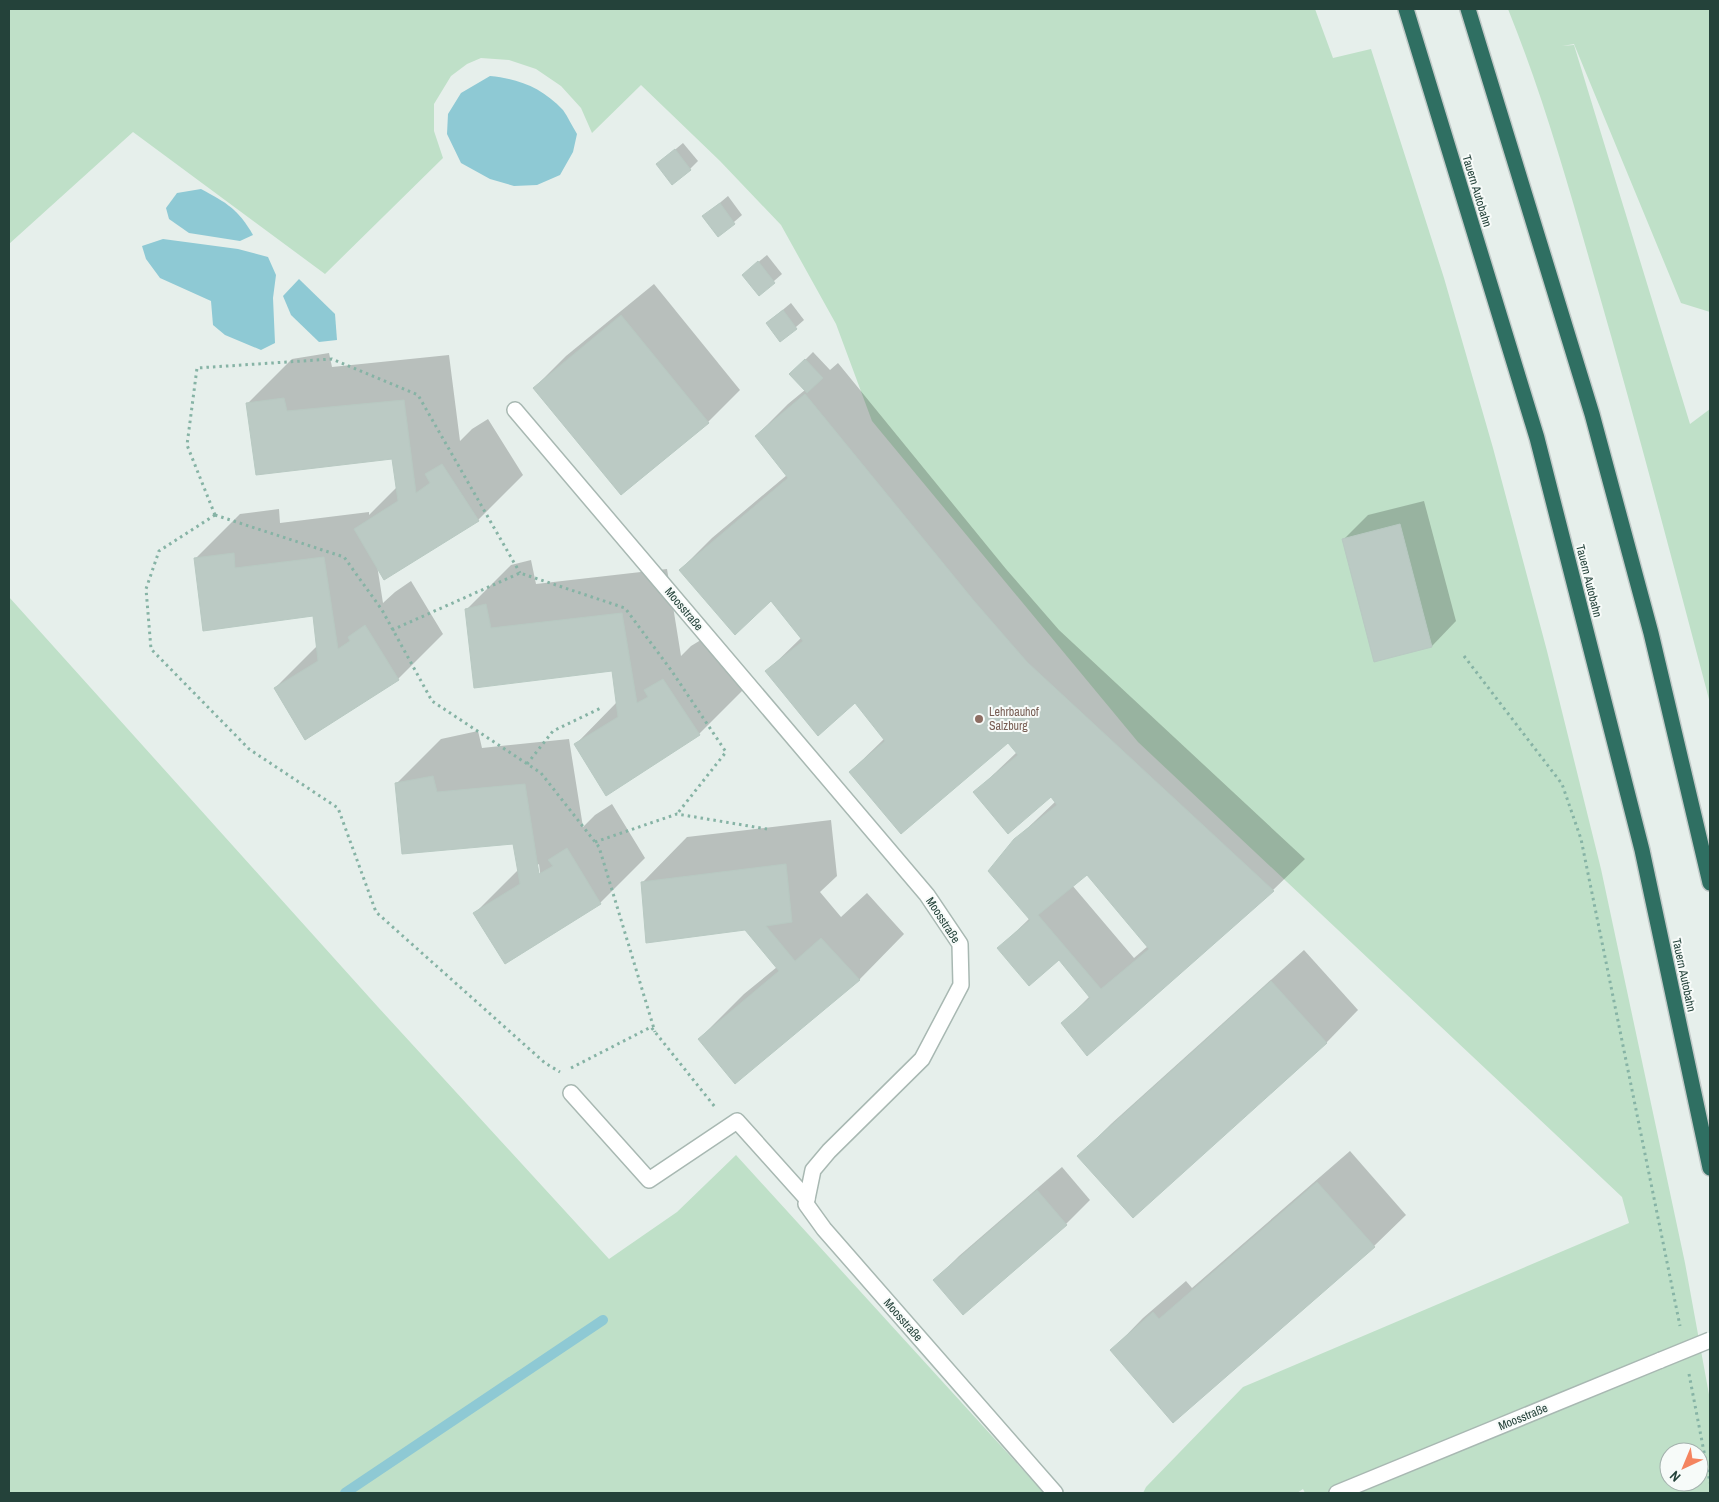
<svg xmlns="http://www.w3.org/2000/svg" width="1719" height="1502" font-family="'Archivo Narrow',sans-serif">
  <rect width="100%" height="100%" fill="#e6efeb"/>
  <g fill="#bfe0c8" fill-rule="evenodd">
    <path d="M9,9H1315L1333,58L1371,49L1444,278L1493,448L1547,651L1601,869L1685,1263L1710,1400V1493H1305L1303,1489L1297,1493H1143L1146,1487L1243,1387L1629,1223L1622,1197L1138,742L872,421L836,324L781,225L720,161L641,85L592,133L581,108L561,86L536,69L509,60L481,58L467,64L451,76L434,104V131L443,158L325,274L133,132L9,244ZM1669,1452H1699V1482H1669Z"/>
    <path d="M1508,9H1710V312L1681,303L1574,44L1562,46L1574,45L1690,424L1710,409V703C1673,563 1636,422 1596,283C1570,191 1544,98 1508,9Z"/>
    <polygon points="9,597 378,1007 609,1259 677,1212 736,1155 1044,1493 9,1493"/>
  </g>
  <g fill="#8ec9d4">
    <path d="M490,76C520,79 542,88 563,110C568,117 572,126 577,134L573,152L560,175L537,185L514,186L490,179L461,163L447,134L448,114L461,93Z"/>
    <path d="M201,189C227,203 238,209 253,235L240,241L189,233L169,219L166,208L177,193Z"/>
    <polygon points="163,239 238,249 268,257 276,275 273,298 275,343 261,350 225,335 213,325 211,301 160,278 146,259 142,246"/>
    <polygon points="299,279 335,314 337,340 319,342 291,315 283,296"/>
  </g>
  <g fill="#0003" fill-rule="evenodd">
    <polygon points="683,143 698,161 690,169 658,164"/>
    <polygon points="728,196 742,215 718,236 703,217"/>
    <polygon points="767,255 782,274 759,294 751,268"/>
    <polygon points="654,284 740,390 708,422 621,494 534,388 566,356"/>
    <polygon points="791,303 804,320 781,340 767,323"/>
    <path d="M813,352L830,370L838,363L1006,569L1059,630L1305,859L1273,890L1063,1023L1090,996L1059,958L999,948L1030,918L1015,840L1056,801L1051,796L975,792L1017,752L1008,741L850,772L885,738L855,702L767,671L802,637L771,600L680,570L712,538L787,475L756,436L788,404L805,390L791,374ZM1087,873L1148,946L1134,958L1072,885Z"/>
    <polygon points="329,353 332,367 449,355 460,441 472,429 488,419 523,475 478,520 377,565 383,603 395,592 411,581 443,634 398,679 275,688 317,646 314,614 195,559 240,514 279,509 280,523 369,512 369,515 397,487 393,458 247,404 292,359"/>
    <polygon points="1424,501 1456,621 1432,646 1343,540 1368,515"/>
    <polygon points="531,560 536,584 667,569 681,656 691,646 709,635 744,689 699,734 576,744 617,702 613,669 475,687 466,610 511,565"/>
    <path d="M478,731L482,748L569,739L583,827L595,815L612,804L645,858L600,903L475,913L519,869L514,843L396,784L441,739ZM539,864L541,880L539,881L536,866Z"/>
    <polygon points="831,820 837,876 820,892 841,917 867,893 904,934 860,979 735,1082 699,1039 744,994 777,967 746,928 642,883 687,837"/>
    <polygon points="1304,950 1358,1010 1327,1042 1133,1216 1079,1156 1111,1124"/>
    <polygon points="1350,1151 1406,1215 1374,1246 1112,1350 1143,1318 1186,1281 1192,1288"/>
    <polygon points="1062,1167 1090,1200 1066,1224 935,1280 959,1256"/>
  </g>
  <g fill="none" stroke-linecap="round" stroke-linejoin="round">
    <polyline stroke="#8ec9d4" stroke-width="10" points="345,1493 603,1320"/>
  </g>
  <g fill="#bbcac4" stroke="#b8c9c2" fill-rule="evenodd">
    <polygon points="675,149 691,170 672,185 656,164"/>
    <polygon points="720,203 735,224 718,237 702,216"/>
    <polygon points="758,261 775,283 759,296 742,275"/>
    <polygon points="783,310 797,329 780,342 766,323"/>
    <polygon points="621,315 709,423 621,495 533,388"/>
    <polygon points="805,359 823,378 807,393 789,374"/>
    <path d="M805,394L974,601L1027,662L1274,891L1087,1056L1061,1023L1090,998L1059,960L1029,986L997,948L1030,920L988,871L1014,839L1057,805L1051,797L1008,834L973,792L1018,755L1008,743L901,834L849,772L885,741L855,703L818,736L765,671L803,641L771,601L735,635L679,570L788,478L755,436ZM1087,875L1149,949L1101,989L1038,915Z"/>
    <polygon points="284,398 287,411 404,400 416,493 430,483 425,474 442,464 479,521 384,580 354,529 398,501 392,459 256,475 246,403"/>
    <polygon points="1400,524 1432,647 1374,662 1342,539"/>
    <polygon points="234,553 235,568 324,557 338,649 350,641 348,637 365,625 399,680 305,740 274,688 318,661 313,616 203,631 194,558"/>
    <polygon points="486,604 491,628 622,613 637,703 648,697 644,690 663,679 700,735 606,796 574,744 618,717 612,671 474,688 465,609"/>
    <polygon points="433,776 437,792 525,784 539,874 553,866 548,860 567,848 601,904 505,964 473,913 520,884 513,844 402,854 395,783"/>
    <polygon points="786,864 792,922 766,926 795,961 821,938 860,980 735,1084 698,1039 779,971 745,930 646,943 641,882"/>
    <polygon points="1271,981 1327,1043 1133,1218 1077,1156"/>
    <polygon points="1317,1182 1375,1247 1173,1423 1110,1350 1153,1312 1159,1319"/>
    <polygon points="1037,1190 1067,1225 963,1315 933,1280"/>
  </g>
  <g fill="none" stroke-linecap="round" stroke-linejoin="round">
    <g stroke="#a8b8b2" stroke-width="18">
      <g id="minor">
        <polyline points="515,410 927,895 960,944 961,985 922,1059 829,1151 813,1170 806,1204 824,1229 1055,1493"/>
        <polyline points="571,1093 649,1180 737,1121 807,1199"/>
        <polyline points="1337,1493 1661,1360"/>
      </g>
    </g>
    <g stroke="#c2cac8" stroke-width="18">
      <g id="highway">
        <polyline points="1406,9 1537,438 1642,850 1710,1168"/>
        <polyline points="1468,9 1592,414 1651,633 1710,883"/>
      </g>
    </g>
    <g stroke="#86b3a5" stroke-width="3" stroke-dasharray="2.5 4" stroke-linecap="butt">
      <polyline points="215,515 159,551 146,589 151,649 249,749 338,808 376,912 545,1063 560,1072"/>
      <polyline points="215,515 344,557 382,610 432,701 541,773 599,847 655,1032"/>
      <polyline points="215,515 187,445 197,368 332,359 418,395 520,573"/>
      <polyline points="392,630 520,573 625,608 671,670 726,752 677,814"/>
      <polyline points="1464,656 1562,784 1581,839 1680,1326"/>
      <polyline points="527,764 553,731 603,707"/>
      <polyline points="595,842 677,814 767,829"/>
      <polyline points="571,1068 651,1027 715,1107"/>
      <polyline points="1689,1374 1710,1483"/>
    </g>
    <use href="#minor" stroke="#fff" stroke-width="15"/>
    <use href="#highway" stroke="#2f6f62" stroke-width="15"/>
    <g stroke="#a8b8b2" stroke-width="18" stroke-linecap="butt">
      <polyline id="minor-bridge" points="1661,1360 1710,1340"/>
    </g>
    <use href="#minor-bridge" stroke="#fff" stroke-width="15"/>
  </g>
  <circle fill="#8d6e63" stroke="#f7fbf9" stroke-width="2" cx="979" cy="719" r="5"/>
  <g text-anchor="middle" stroke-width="4" stroke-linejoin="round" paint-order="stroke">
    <g font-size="12" fill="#24423a" stroke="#f7fbf9">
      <text transform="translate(1477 191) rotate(73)" y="4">Tauern Autobahn</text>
      <text transform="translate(1589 581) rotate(76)" y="4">Tauern Autobahn</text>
      <text transform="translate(684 609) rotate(50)" y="4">Moosstraße</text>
      <text transform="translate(943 920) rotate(57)" y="4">Moosstraße</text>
      <text transform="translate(1684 975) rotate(78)" y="4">Tauern Autobahn</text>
      <text transform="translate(903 1320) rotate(49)" y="4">Moosstraße</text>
      <text transform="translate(1523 1417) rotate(-22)" y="4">Moosstraße</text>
    </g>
    <g font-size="12" fill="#785e54" stroke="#f7fbf9" text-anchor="start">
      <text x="989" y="716">Lehrbauhof<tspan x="989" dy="14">Salzburg</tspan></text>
    </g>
  </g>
  <rect width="1719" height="1502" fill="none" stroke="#24423a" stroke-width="20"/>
  <g transform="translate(1684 1467) rotate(224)"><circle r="24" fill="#f7fbf9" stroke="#a3b1ad"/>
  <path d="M0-4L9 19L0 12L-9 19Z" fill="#f4845f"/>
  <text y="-8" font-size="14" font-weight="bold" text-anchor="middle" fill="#24423a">N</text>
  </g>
</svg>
